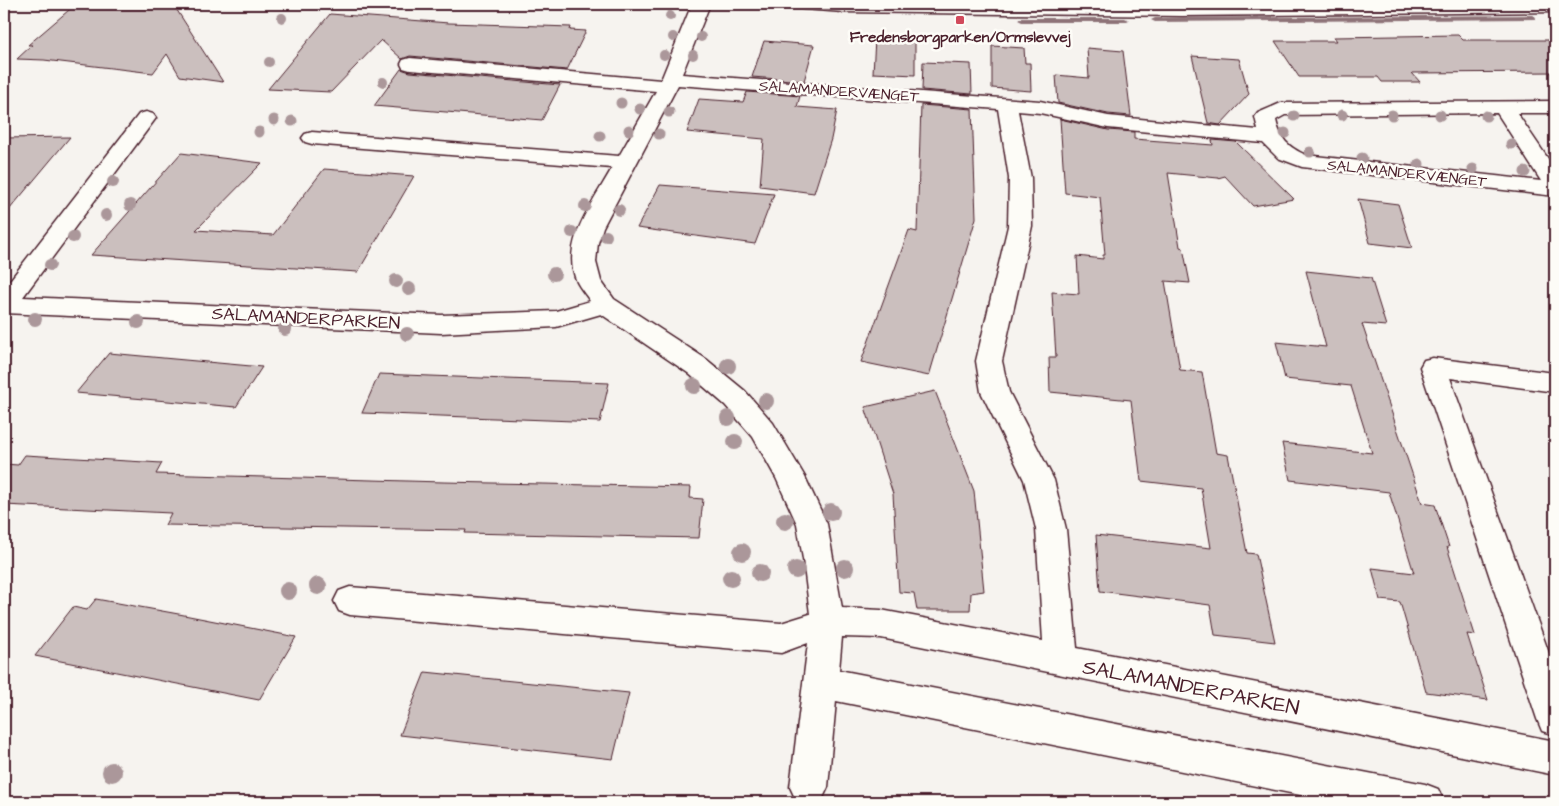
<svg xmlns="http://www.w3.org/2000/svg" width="1559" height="806" font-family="'Architects Daughter',sans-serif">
  <rect width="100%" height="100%" fill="#f6f3ef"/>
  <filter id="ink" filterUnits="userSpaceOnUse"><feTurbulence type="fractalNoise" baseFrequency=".02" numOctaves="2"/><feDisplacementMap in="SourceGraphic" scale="10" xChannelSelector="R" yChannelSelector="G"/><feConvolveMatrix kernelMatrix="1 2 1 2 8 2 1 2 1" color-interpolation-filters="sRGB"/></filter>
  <g filter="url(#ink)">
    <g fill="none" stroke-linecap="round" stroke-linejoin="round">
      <g fill="#8e7378" fill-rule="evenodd">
        <polygon points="1532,15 1536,17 1535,19 1155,22 1151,20 1155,18"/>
        <polygon points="1019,18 1125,18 1129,20 1125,22 1022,22 1018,20"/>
      </g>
    </g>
    <g fill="#cbbfbe" stroke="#4a1f2b">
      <polygon points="76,4 173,4 223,82 180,76 167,54 153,73 44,60 17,59 32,45 28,45"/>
      <polygon points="330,14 449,23 571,27 570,30 586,31 567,70 410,56 402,59 381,40 331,92 268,89"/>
      <polygon points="1458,35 1463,40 1555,40 1555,72 1412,73 1420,82 1382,82 1378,77 1299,77 1275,41 1337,41 1334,37"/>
      <polygon points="875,39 915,40 915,75 873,73"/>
      <polygon points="764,41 814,45 804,81 752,77"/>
      <polygon points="992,46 1024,48 1025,63 1030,63 1031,91 992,88"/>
      <polygon points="1087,48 1123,51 1131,116 1108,114 1058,103 1056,75 1089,78"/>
      <polygon points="1192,56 1239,59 1249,94 1220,125 1208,123"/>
      <polygon points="923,62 971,64 972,94 922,90"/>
      <polygon points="401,69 410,72 560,85 542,120 374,106"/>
      <polygon points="747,92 800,96 797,107 837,110 831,139 814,193 760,186 764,139 687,132 699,99 743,102"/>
      <polygon points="921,105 972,109 976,218 929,376 861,362 909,230 917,232"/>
      <polygon points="1060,119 1108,130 1134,132 1134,139 1213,145 1212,140 1236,142 1294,199 1253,206 1225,176 1218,178 1168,173 1180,247 1183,248 1190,283 1165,281 1180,370 1202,372 1216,453 1228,455 1247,553 1256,554 1275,642 1215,635 1210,605 1100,591 1096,535 1211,548 1201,488 1141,481 1131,400 1050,392 1049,357 1056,357 1052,292 1079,294 1077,256 1103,259 1103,255 1105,255 1100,197 1065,193"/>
      <polygon points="70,137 4,216 4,138"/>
      <polygon points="181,153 262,163 196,230 273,235 324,169 414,176 358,272 91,255"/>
      <polygon points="660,185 774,194 755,244 637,228"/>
      <polygon points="1358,199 1398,204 1412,248 1370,243"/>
      <polygon points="1306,271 1371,278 1386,326 1362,324 1422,503 1435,505 1449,547 1447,547 1475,635 1467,634 1488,700 1426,692 1400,602 1380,600 1372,568 1414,573 1389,492 1290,480 1282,443 1372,453 1351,386 1285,379 1276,342 1326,347"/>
      <polygon points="109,353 174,359 262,367 236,407 76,393"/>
      <polygon points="379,374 609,383 600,422 362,413"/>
      <polygon points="935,391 974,491 984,591 971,593 970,610 917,610 914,593 899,592 893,494 865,407"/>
      <polygon points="25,455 162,463 156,474 443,482 691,487 690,498 703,499 699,538 465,533 466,530 165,525 171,513 4,505 4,464 18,465"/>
      <polygon points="96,599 184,615 296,637 259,700 35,656 73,607 87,610"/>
      <polygon points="425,672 629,693 613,759 400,735"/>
    </g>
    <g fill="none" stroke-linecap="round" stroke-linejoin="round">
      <g stroke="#4a1f2b" stroke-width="3">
        <g id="minor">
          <path d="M692,4H710L682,74L1040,101L1108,116L1258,130L1255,117L1258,113L1281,103L1555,101V113H1517L1555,169V196L1302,167L1278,158L1263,143L1108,128L1040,113L1018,111L1031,178L1032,226L1002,361L1009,392L1054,480L1066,529L1077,648L1555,741V775L881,638L842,637L839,670L1425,784L1438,789L1444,802H1335L836,701L828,787L822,800C813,803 805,803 796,800L790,787L808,643L781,653L350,615L339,611L334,601L339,591L350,587L781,623L810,614L803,559L797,524L776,478L753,437L725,405L688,373L601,314L556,327L441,333L4,313V288L139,114L146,112L153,114L156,118L23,297L441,315L556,311L590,301C586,295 580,288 577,282C559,243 595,200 612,168L312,144L305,142L302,138L305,134L312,132L619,156L656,91L410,70L403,68L401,64L403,60L410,58L661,80ZM678,85L998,109L1009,178L1008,226L976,361L981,392L1024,480L1036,529L1043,641L881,610L842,608L827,524L805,477L773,423L745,391L706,359L614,299L601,281L596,262L598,243L603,227ZM1497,113L1541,181L1306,155C1288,147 1280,139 1276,120L1285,115Z"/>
          <polygon points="795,4 1555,4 1555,12 1182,16 843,12 804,9 798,8"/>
          <polygon points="1433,358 1555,373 1555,392 1450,378 1555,670 1555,735 1542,731 1537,719 1420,367 1424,360"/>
        </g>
      </g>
      <use href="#minor" fill="#fdfcf7" fill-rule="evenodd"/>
    </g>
    <g fill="#ab979a">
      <circle cx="670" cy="16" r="5"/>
      <circle cx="282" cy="18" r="5"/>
      <circle cx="673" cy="37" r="5"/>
      <circle cx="701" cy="37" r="5"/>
      <circle cx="664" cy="55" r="5"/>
      <circle cx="693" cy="55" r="5"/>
      <circle cx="269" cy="62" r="5"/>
      <circle cx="383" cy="82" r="5"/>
      <circle cx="621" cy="103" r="5.5"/>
      <circle cx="640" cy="109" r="5.5"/>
      <circle cx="669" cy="112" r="5.5"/>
      <circle cx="1342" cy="115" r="5.5"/>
      <circle cx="1392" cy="115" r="5.5"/>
      <circle cx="1440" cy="115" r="5.5"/>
      <circle cx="1294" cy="116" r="5.5"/>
      <circle cx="1486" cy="116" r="5.5"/>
      <circle cx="274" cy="120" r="5.5"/>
      <circle cx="292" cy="121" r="5.5"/>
      <circle cx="629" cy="130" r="5.5"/>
      <circle cx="259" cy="132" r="5.5"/>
      <circle cx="1285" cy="133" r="5.5"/>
      <circle cx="659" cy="134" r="5.5"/>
      <circle cx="600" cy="136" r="5.5"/>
      <circle cx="1511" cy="144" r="5.5"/>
      <circle cx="1310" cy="152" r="5.5"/>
      <circle cx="1362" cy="158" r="5.5"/>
      <circle cx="1419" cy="164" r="5.5"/>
      <circle cx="1473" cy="169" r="5.5"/>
      <circle cx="1525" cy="172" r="5.5"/>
      <circle cx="113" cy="182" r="6"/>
      <circle cx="130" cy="205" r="6"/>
      <circle cx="585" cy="206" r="6"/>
      <circle cx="619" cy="210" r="6"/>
      <circle cx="106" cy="215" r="6"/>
      <circle cx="572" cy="232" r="6"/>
      <circle cx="606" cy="236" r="6"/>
      <circle cx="73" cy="237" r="6"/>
      <circle cx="50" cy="265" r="6"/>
      <circle cx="554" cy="274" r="7"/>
      <circle cx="396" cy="281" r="7"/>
      <circle cx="409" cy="289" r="7"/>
      <circle cx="35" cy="319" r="7"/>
      <circle cx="138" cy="322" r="7"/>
      <circle cx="285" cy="329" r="7"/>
      <circle cx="407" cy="334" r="7"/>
      <circle cx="728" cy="366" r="8"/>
      <circle cx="694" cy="386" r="8"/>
      <circle cx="766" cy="401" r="8"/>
      <circle cx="728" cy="418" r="8"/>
      <circle cx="735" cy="442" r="8"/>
      <circle cx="831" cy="512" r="9"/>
      <circle cx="785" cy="521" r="9"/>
      <circle cx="742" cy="552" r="9"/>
      <circle cx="845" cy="568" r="9"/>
      <circle cx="796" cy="570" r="9"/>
      <circle cx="760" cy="573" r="9"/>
      <circle cx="731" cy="578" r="9"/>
      <circle cx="318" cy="586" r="9"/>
      <circle cx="288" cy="591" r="9"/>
      <circle cx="112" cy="772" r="10"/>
    </g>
  </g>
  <rect fill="#d1495b" stroke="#fdfcf7" stroke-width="2" x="955" y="15" width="10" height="10" rx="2.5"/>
  <g text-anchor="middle" stroke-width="5" stroke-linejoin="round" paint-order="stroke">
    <g font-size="15" font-weight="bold" fill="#4a1f2b" stroke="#fdfcf7">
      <text x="960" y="42">Fredensborgparken/Ormslevvej</text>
    </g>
    <g font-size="15" fill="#4a1f2b" stroke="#fdfcf7">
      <text transform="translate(839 91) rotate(4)" y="5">SALAMANDERVÆNGET</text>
      <text transform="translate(1407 173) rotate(6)" y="5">SALAMANDERVÆNGET</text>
    </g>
    <g font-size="18" fill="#4a1f2b" stroke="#fdfcf7">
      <text transform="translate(306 318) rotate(3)" y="6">SALAMANDERPARKEN</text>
    </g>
    <g font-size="21" fill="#4a1f2b" stroke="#fdfcf7">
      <text transform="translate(1191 687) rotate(11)" y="7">SALAMANDERPARKEN</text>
    </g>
  </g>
  <rect width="1559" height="806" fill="none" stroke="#fdfcf7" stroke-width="20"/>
  <rect x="10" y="10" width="1539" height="786" fill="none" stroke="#4a1f2b" stroke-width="2" filter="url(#ink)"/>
</svg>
